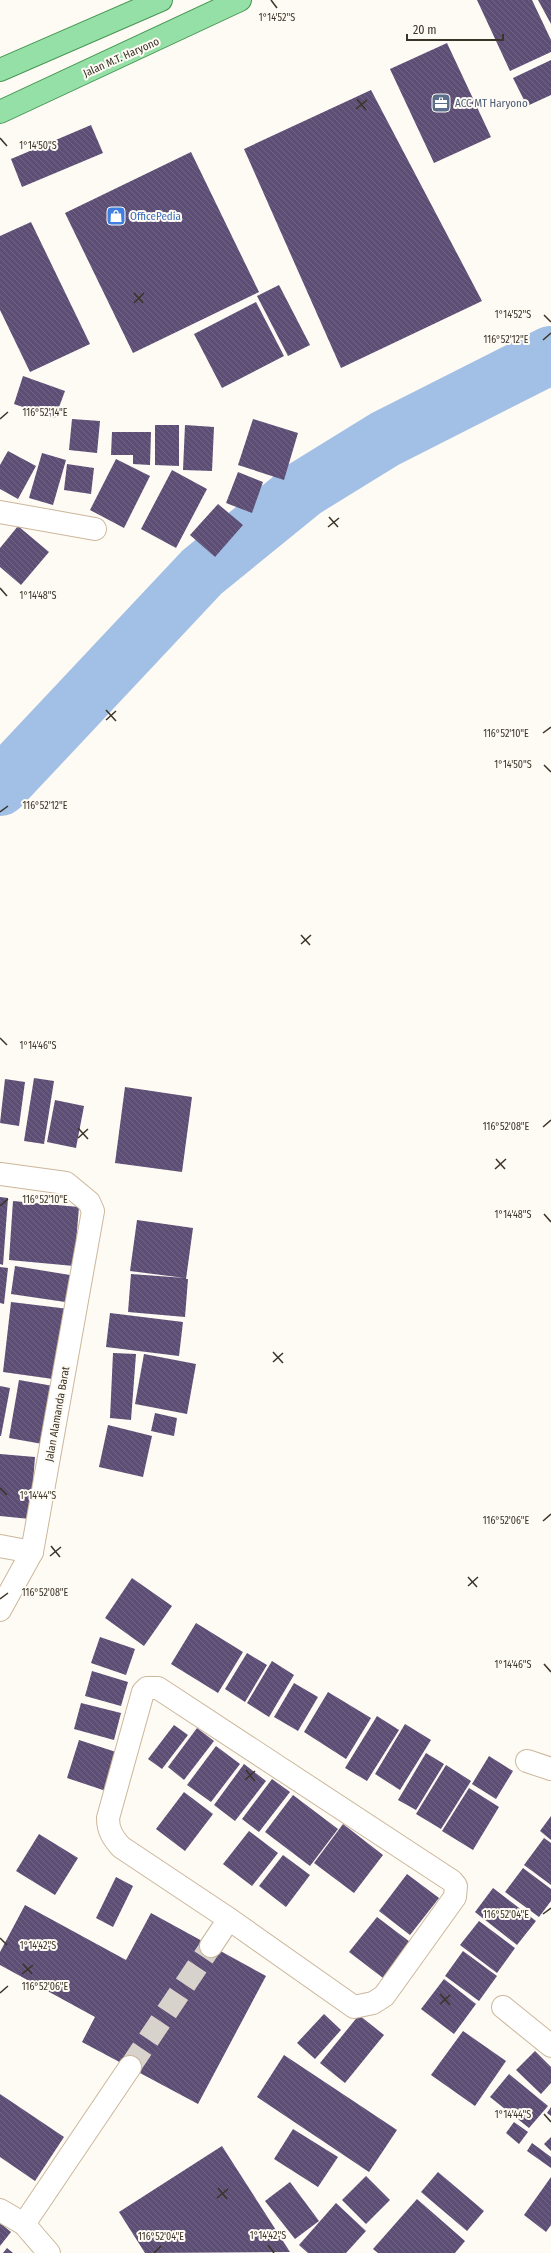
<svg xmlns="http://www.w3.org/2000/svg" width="551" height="2253" font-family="'Fira Sans Condensed',sans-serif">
  <defs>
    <pattern id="building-back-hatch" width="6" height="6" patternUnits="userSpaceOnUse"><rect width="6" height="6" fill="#5c4e74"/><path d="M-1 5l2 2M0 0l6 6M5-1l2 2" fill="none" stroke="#716583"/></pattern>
  </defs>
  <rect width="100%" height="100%" fill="#fefaf4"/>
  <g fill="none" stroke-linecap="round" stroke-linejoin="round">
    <polyline stroke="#a2c0e5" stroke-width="58" points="0,787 202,572 304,489 385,439 551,355"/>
  </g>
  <g fill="url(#building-back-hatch)">
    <polygon points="477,0 532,0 551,40 551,52 510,71"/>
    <polygon points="538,0 551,0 551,24"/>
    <polygon points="447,43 491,137 434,163 390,69"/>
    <polygon points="551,60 551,95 527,106 513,78"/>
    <polygon points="371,90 482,301 341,368 244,149"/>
    <polygon points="91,125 103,153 22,187 11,159"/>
    <polygon points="191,152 259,292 133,353 65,213"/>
    <polygon points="31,222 90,344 30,372 0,310 0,236"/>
    <polygon points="279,285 310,345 288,356 257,296"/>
    <polygon points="256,302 284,356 222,388 194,334"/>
    <polygon points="23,376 65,391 55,418 14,404"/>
    <polygon points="72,419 100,421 97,453 69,450"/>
    <polygon points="253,419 298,433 284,480 238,465"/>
    <polygon points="155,425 179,425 179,466 155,465"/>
    <polygon points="185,425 214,427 212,471 183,470"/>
    <polygon points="112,432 151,432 150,465 133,464 133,455 111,455"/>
    <polygon points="8,451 36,466 18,499 0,489 0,465"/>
    <polygon points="42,453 66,460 53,505 29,498"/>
    <polygon points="116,459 150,476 124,528 90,510"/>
    <polygon points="67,464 94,468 91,494 64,490"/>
    <polygon points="172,470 207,489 176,548 141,529"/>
    <polygon points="238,472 263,482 252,513 226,503"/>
    <polygon points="218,504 243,525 215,557 190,535"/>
    <polygon points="18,526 49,552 21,585 0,567 0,548"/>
    <polygon points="34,1078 54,1081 44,1144 24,1141"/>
    <polygon points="5,1079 25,1082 19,1126 0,1123"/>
    <polygon points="125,1087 192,1097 182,1172 115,1163"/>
    <polygon points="55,1100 84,1106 76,1148 47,1142"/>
    <polygon points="0,1197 8,1198 3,1265 0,1264"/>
    <polygon points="13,1201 79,1207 74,1266 9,1260"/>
    <polygon points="137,1220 193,1228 186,1279 188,1279 185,1317 128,1312 131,1274 185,1278 130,1271"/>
    <polygon points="15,1266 76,1276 72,1303 11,1294"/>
    <polygon points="0,1267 8,1268 4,1304 0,1303"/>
    <polygon points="11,1302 69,1309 60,1380 3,1372"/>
    <polygon points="110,1313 183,1322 179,1356 106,1347"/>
    <polygon points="113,1353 136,1354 131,1420 110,1418"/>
    <polygon points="144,1354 196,1364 187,1414 135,1404"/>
    <polygon points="19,1380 59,1387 48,1445 9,1438"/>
    <polygon points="0,1386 10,1388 1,1436 0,1436"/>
    <polygon points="155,1413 177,1418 174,1436 151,1431"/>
    <polygon points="108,1425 152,1436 143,1477 99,1467"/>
    <polygon points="0,1454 35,1457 30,1519 0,1516"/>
    <polygon points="132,1578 172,1606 144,1646 105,1618"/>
    <polygon points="196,1623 243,1652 218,1693 171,1664"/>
    <polygon points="100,1637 135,1649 126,1675 91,1663"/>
    <polygon points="247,1653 267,1665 245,1702 225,1689"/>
    <polygon points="272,1661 294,1675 269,1717 247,1703"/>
    <polygon points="92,1671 128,1682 121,1706 85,1696"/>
    <polygon points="294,1683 318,1697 298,1731 274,1717"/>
    <polygon points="328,1692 371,1718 346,1759 304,1732"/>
    <polygon points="81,1703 121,1713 114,1740 74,1729"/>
    <polygon points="377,1716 399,1730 367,1781 345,1768"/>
    <polygon points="405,1724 431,1740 400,1790 375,1774"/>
    <polygon points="174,1725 188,1735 162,1769 148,1759"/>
    <polygon points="197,1728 214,1741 184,1780 168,1767"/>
    <polygon points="79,1740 119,1753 106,1791 67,1778"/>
    <polygon points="216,1746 240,1764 211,1802 187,1785"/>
    <polygon points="426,1753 444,1764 416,1810 398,1800"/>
    <polygon points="489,1756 513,1771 496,1799 472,1784"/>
    <polygon points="244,1764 266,1781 235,1821 214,1805"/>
    <polygon points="446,1765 471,1781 441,1829 416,1814"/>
    <polygon points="272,1779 290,1792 259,1832 242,1819"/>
    <polygon points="469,1788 499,1807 473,1850 442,1831"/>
    <polygon points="184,1792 213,1814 185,1851 156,1829"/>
    <polygon points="293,1795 338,1829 310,1866 265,1832"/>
    <polygon points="551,1816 551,1840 540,1831"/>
    <polygon points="343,1824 383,1855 354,1893 314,1863"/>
    <polygon points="249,1831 278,1853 252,1886 223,1864"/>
    <polygon points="39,1834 78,1858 55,1895 16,1871"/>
    <polygon points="544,1838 551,1843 551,1885 524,1865"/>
    <polygon points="283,1855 310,1875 286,1907 259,1886"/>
    <polygon points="523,1868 551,1889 551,1901 539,1917 505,1892"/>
    <polygon points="407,1874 439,1898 410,1935 379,1911"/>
    <polygon points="116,1877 133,1886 113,1927 96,1918"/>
    <polygon points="493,1888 536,1921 517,1945 475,1912"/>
    <polygon points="25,1905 126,1960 151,1913 266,1976 198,2104 82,2042 95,2017 0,1965 0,1952"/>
    <polygon points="377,1917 414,1945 387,1981 349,1952"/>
    <polygon points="479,1921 515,1948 497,1973 460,1945"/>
    <polygon points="463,1951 497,1976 479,2001 445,1976"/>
    <polygon points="444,1979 476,2004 454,2034 421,2009"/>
    <polygon points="324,2014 341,2030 315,2059 297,2043"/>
    <polygon points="359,2015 384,2035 345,2083 320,2063"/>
    <polygon points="463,2031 506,2061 475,2106 431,2075"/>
    <polygon points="535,2051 551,2067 551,2083 541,2094 516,2070"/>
    <polygon points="284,2055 397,2130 369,2172 257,2097"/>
    <polygon points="509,2074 548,2106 529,2128 490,2097"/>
    <polygon points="0,2094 64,2137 35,2181 0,2157"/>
    <polygon points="551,2107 551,2116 547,2113"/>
    <polygon points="514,2122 528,2132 519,2144 506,2133"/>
    <polygon points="293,2129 338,2157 318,2187 274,2159"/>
    <polygon points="551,2137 551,2151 544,2144"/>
    <polygon points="532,2143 551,2157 551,2168 527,2151"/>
    <polygon points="222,2146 290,2252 145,2253 119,2212"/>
    <polygon points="438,2172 484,2211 467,2231 421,2192"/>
    <polygon points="366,2176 390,2200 366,2224 342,2200"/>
    <polygon points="551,2177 551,2225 546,2232 524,2215"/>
    <polygon points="290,2182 319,2221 295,2239 265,2201"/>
    <polygon points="417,2199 465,2241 455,2253 378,2253 373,2249"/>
    <polygon points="336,2203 366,2231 346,2253 308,2253 299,2245"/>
    <polygon points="0,2223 11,2232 0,2246"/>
    <polygon points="7,2248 13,2253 3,2253"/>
  </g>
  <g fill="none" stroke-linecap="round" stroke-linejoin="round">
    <polyline stroke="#d7d2cb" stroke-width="22" stroke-dasharray="22 11" stroke-linecap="butt" points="130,2067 211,1946"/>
    <g stroke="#cbb79b" stroke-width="24">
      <g id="minor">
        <polyline points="0,512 95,529"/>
        <polyline points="0,1174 66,1183 89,1202 93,1211 32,1552 0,1610"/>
        <polyline points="0,1546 32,1552"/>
        <path d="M147,1688H158L452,1881L456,1886L455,1897L384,1996L373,2003L354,2007L229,1919L121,1847C113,1838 108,1831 108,1818L143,1692Z"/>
        <polyline points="527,1761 551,1769"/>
        <polyline points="211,1946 229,1919"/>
        <polyline points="503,2007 551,2046"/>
        <polyline points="0,2210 24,2224 49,2253"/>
        <polyline points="24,2224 130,2067"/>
      </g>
    </g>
    <g stroke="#479654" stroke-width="24">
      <g id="major">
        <polyline points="0,70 161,0"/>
        <polyline points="0,112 240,0"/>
      </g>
    </g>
    <use href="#minor" stroke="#fff" stroke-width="22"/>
    <use href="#major" stroke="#95e0a6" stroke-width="22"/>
  </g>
  <path fill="none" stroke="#3b3428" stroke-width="1.5" d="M271,0L277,8M357,99L366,110M356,109L367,100M0,138L7,146M134,293L143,303M134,303L144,293M544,315L551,322M543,340L551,333M0,419L8,412M329,517L338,527M328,527L339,518M0,588L7,596M106,710L116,721M106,720L116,711M543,733L551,727M544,765L551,772M0,812L8,806M301,935L310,945M301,944L311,935M0,1038L7,1045M543,1127L551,1120M78,1128L88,1139M78,1138L88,1129M496,1159L505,1169M495,1169L506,1159M0,1206L8,1199M544,1214L551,1222M273,1352L283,1363M273,1362L283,1353M0,1488L7,1495M543,1521L551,1514M51,1546L60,1557M50,1556L61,1547M468,1577L477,1587M468,1586L478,1577M0,1599L8,1593M544,1664L551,1672M246,1770L255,1781M245,1780L255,1771M543,1914L551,1908M0,1938L7,1945M23,1964L32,1974M22,1974L33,1965M0,1993L8,1986M440,1994L450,2005M440,2004L450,1995M544,2114L551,2122M218,2188L227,2199M217,2198L228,2189M268,2245L274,2253M154,2253L161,2246"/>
  <defs>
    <g id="office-square" transform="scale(1)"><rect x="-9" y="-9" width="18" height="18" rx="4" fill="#5c6f8a" stroke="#fefaf4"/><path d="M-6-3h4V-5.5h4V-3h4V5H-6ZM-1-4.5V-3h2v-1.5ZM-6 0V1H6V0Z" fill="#fff"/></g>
    <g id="shop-square" transform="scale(1)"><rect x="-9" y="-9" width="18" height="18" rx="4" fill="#3f7fe0" stroke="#fefaf4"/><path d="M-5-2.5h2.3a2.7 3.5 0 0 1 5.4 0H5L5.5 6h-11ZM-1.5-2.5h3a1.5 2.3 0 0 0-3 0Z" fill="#fff"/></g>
  </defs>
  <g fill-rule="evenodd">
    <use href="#office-square" x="441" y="103"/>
    <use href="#shop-square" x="116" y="216"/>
  </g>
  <g text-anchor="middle" stroke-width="4" stroke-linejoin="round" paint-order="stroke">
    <g font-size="11" fill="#3b3428" stroke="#fefaf4">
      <text transform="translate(121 57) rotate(-24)" y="4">Jalan M.T. Haryono</text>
      <text transform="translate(57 1414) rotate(-80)" y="4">Jalan Alamanda Barat</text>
    </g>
    <g font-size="11" fill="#4e5e75" stroke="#fefaf4" text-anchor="start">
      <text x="455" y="107">ACC MT Haryono</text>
    </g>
    <g font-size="11" fill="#366cbe" stroke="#fefaf4" text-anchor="start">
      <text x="130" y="220">OfficePedia</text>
    </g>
  </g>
  <g font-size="10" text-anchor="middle" fill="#3b3428" stroke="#fefaf4" stroke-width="4" stroke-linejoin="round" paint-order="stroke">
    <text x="277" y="21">1°14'52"S</text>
    <text x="38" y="149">1°14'50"S</text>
    <text x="513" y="318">1°14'52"S</text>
    <text x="506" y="343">116°52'12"E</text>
    <text x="45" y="416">116°52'14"E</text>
    <text x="38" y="599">1°14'48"S</text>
    <text x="506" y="737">116°52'10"E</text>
    <text x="513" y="768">1°14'50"S</text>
    <text x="45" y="809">116°52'12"E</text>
    <text x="38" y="1049">1°14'46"S</text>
    <text x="506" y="1130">116°52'08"E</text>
    <text x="45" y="1203">116°52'10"E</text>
    <text x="513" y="1218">1°14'48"S</text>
    <text x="38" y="1499">1°14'44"S</text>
    <text x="506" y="1524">116°52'06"E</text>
    <text x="45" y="1596">116°52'08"E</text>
    <text x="513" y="1668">1°14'46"S</text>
    <text x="506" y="1918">116°52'04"E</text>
    <text x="38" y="1949">1°14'42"S</text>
    <text x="45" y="1990">116°52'06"E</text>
    <text x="513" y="2118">1°14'44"S</text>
    <text x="268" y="2239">1°14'42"S</text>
    <text x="161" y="2240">116°52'04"E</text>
  </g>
  <path d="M407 34v6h96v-6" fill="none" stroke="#3b3428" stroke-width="2"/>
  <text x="413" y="34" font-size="12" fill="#3b3428" stroke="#fefaf4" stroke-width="3" paint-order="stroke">20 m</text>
</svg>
